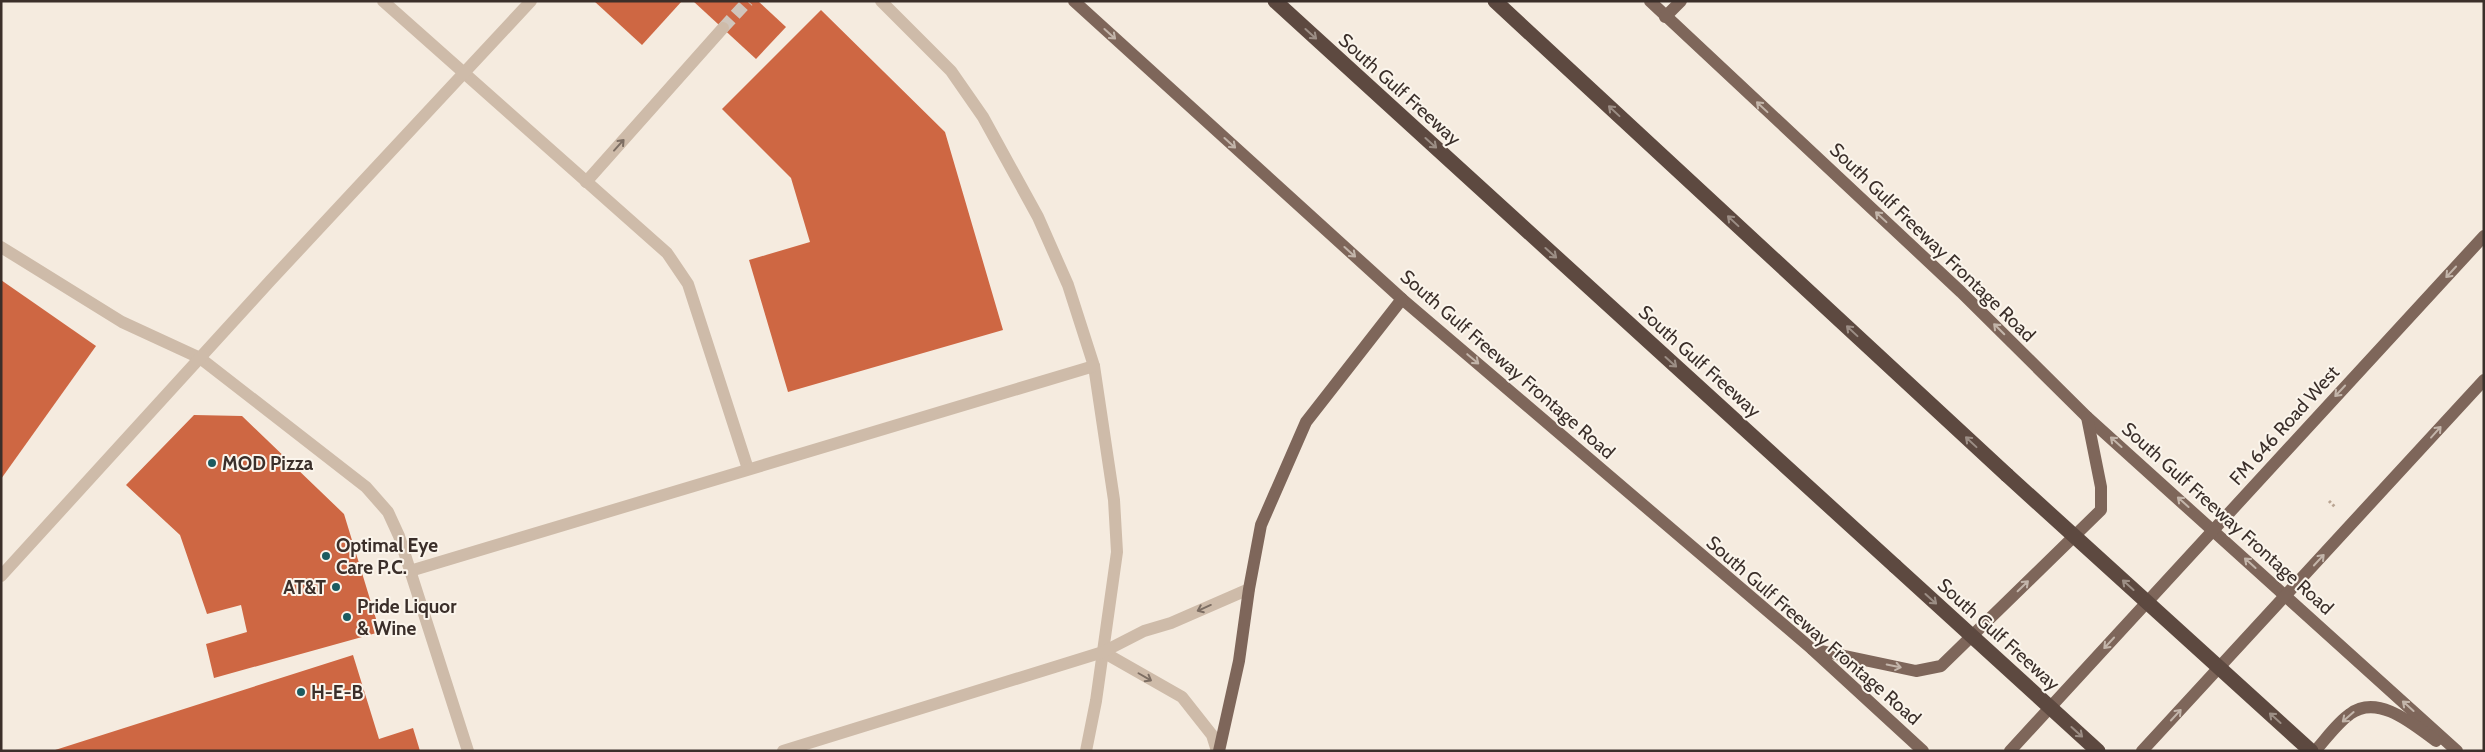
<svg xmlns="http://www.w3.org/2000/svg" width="2485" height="752" font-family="Cabin,sans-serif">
  <rect width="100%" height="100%" fill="#f5ebdf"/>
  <g fill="#ce6743">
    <polygon points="594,1 682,1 642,45"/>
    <polygon points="693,1 758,1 786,27 756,59"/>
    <polygon points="821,10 945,132 1003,330 788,392 749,260 810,242 791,178 722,109"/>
    <polygon points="1,280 96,346 1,479"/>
    <polygon points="194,415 242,416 344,514 380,632 214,678 206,644 247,632 241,605 207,614 180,535 126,485"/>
    <polygon points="353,655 379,739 413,728 420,751 52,751"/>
  </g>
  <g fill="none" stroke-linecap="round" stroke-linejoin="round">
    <polyline stroke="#d0c5bb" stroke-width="12" stroke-dasharray="12 6" stroke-linecap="butt" points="723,28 748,1"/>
    <polyline stroke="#baa593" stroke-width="3" stroke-dasharray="2.5 2.5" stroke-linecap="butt" points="2329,501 2335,507"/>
    <g stroke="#cebba9" stroke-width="12">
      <polyline points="383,1 667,253 688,284 748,469"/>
      <polyline points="881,1 951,71 983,117 1038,217 1068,285 1094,366 1114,500 1117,552 1096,701 1086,751"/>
      <polyline points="586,182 723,28"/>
      <polyline points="1,247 122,322 200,358 366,487 388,512 399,536 468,751"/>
      <polyline points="410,571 1094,366"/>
      <polyline points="1,576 270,281 531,1"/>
      <polyline points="1103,652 1182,697 1212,735 1217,751"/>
      <polyline points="783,751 1103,652 1144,631 1171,623 1249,589"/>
    </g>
    <g stroke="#7e665a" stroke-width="12">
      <polyline points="1074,1 1402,299 1812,649 1923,751"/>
      <polyline points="1650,1 1961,292 2087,417 2457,751"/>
      <polyline points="1665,17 1681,1"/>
      <polyline points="1812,649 1916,671 1941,666 2101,510 2101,487 2087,417"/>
      <polyline points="1219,751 1239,661 1249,589 1261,525 1306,422 1402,299"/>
      <polyline points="2010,751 2484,236"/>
      <polyline points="2142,751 2484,380"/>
      <path d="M2315,751C2326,739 2337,723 2350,714C2378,693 2414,725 2436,741"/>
    </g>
    <g stroke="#5d4940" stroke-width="15">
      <polyline points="1275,1 1895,566"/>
      <polyline points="1495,1 2007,475"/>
    </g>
    <g stroke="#5d4940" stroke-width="15">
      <polyline points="2007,475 2311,751"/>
      <polyline points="1895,566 2098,751"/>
    </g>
  </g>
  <defs><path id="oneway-shaft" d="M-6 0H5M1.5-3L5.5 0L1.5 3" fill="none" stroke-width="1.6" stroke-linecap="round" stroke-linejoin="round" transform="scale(1.25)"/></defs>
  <g stroke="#c3b5aa">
    <use href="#oneway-shaft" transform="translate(1110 34) rotate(42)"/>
    <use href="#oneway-shaft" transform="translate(1762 107) rotate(-137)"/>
    <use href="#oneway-shaft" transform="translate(1230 143) rotate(42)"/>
    <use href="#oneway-shaft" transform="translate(1881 217) rotate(-137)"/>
    <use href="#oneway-shaft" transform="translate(1350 252) rotate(42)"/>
    <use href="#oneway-shaft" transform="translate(2451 272) rotate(133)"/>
    <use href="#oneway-shaft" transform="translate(1999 329) rotate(-135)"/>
    <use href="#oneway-shaft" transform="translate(1473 359) rotate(40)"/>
    <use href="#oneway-shaft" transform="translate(2340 391) rotate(133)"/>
    <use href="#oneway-shaft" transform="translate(2436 432) rotate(-48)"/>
    <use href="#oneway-shaft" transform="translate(2116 442) rotate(-138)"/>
    <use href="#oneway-shaft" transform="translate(2183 502) rotate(-138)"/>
    <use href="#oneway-shaft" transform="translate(2319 560) rotate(-47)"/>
    <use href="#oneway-shaft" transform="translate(2250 563) rotate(-138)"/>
    <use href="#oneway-shaft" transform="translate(2023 586) rotate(-44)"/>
    <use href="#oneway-shaft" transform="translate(2109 643) rotate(133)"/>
    <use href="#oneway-shaft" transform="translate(1894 666) rotate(12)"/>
    <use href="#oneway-shaft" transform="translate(2408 706) rotate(-138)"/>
    <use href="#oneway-shaft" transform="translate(2176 715) rotate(-47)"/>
    <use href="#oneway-shaft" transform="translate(2348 717) rotate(139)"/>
  </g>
  <g stroke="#9c8e85">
    <use href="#oneway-shaft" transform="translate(1311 34) rotate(42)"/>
    <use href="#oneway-shaft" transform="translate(1614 111) rotate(-137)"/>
    <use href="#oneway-shaft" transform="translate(1431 143) rotate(42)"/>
    <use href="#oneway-shaft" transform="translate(1733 221) rotate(-137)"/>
    <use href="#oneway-shaft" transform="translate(1551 253) rotate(42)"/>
    <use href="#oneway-shaft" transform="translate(1852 331) rotate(-137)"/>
    <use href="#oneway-shaft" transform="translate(1671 362) rotate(42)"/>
    <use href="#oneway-shaft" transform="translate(1971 442) rotate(-137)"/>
    <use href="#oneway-shaft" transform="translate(2128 585) rotate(-138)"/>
    <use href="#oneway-shaft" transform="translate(1931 599) rotate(42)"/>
    <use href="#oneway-shaft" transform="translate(2275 718) rotate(-138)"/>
    <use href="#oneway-shaft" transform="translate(2077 732) rotate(42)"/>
  </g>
  <g stroke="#7d6e63">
    <use href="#oneway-shaft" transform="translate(619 145) rotate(-48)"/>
    <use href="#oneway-shaft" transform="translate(1204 608) rotate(156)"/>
    <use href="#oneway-shaft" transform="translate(1145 677) rotate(30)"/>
  </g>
  <g fill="#1b5b60" stroke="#fbf5ec" stroke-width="2">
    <circle cx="212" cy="463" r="5"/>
    <circle cx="326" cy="556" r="5"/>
    <circle cx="336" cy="587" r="5"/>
    <circle cx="347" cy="617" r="5"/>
    <circle cx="301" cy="692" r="5"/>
  </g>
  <g text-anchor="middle" stroke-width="4" stroke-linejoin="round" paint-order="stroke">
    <g font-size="19" fill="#3b2f2a" stroke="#fbf5ec">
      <text transform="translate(1400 89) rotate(42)" y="7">South Gulf Freeway</text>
      <text transform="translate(1933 242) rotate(44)" y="7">South Gulf Freeway Frontage Road</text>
      <text transform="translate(1700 361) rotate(42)" y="7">South Gulf Freeway</text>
      <text transform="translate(1508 364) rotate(41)" y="7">South Gulf Freeway Frontage Road</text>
      <text transform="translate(2284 425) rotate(-48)" y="7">FM 646 Road West</text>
      <text transform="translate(2228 518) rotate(42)" y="7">South Gulf Freeway Frontage Road</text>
      <text transform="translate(1814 630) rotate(41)" y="7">South Gulf Freeway Frontage Road</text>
      <text transform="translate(1999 634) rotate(42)" y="7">South Gulf Freeway</text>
    </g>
    <g font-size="19" font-weight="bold" fill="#3b2f2a" stroke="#fbf5ec" text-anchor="start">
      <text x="222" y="470">MOD Pizza</text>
      <text x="336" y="552">Optimal Eye<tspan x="336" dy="22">Care P.C.</tspan></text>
      <text x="326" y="594" text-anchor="end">AT&amp;T</text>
      <text x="357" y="613">Pride Liquor<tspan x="357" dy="22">&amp; Wine</tspan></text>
      <text x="311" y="699">H-E-B</text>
    </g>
  </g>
  <rect width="2485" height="752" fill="none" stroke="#3b2f2a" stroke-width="5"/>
</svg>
